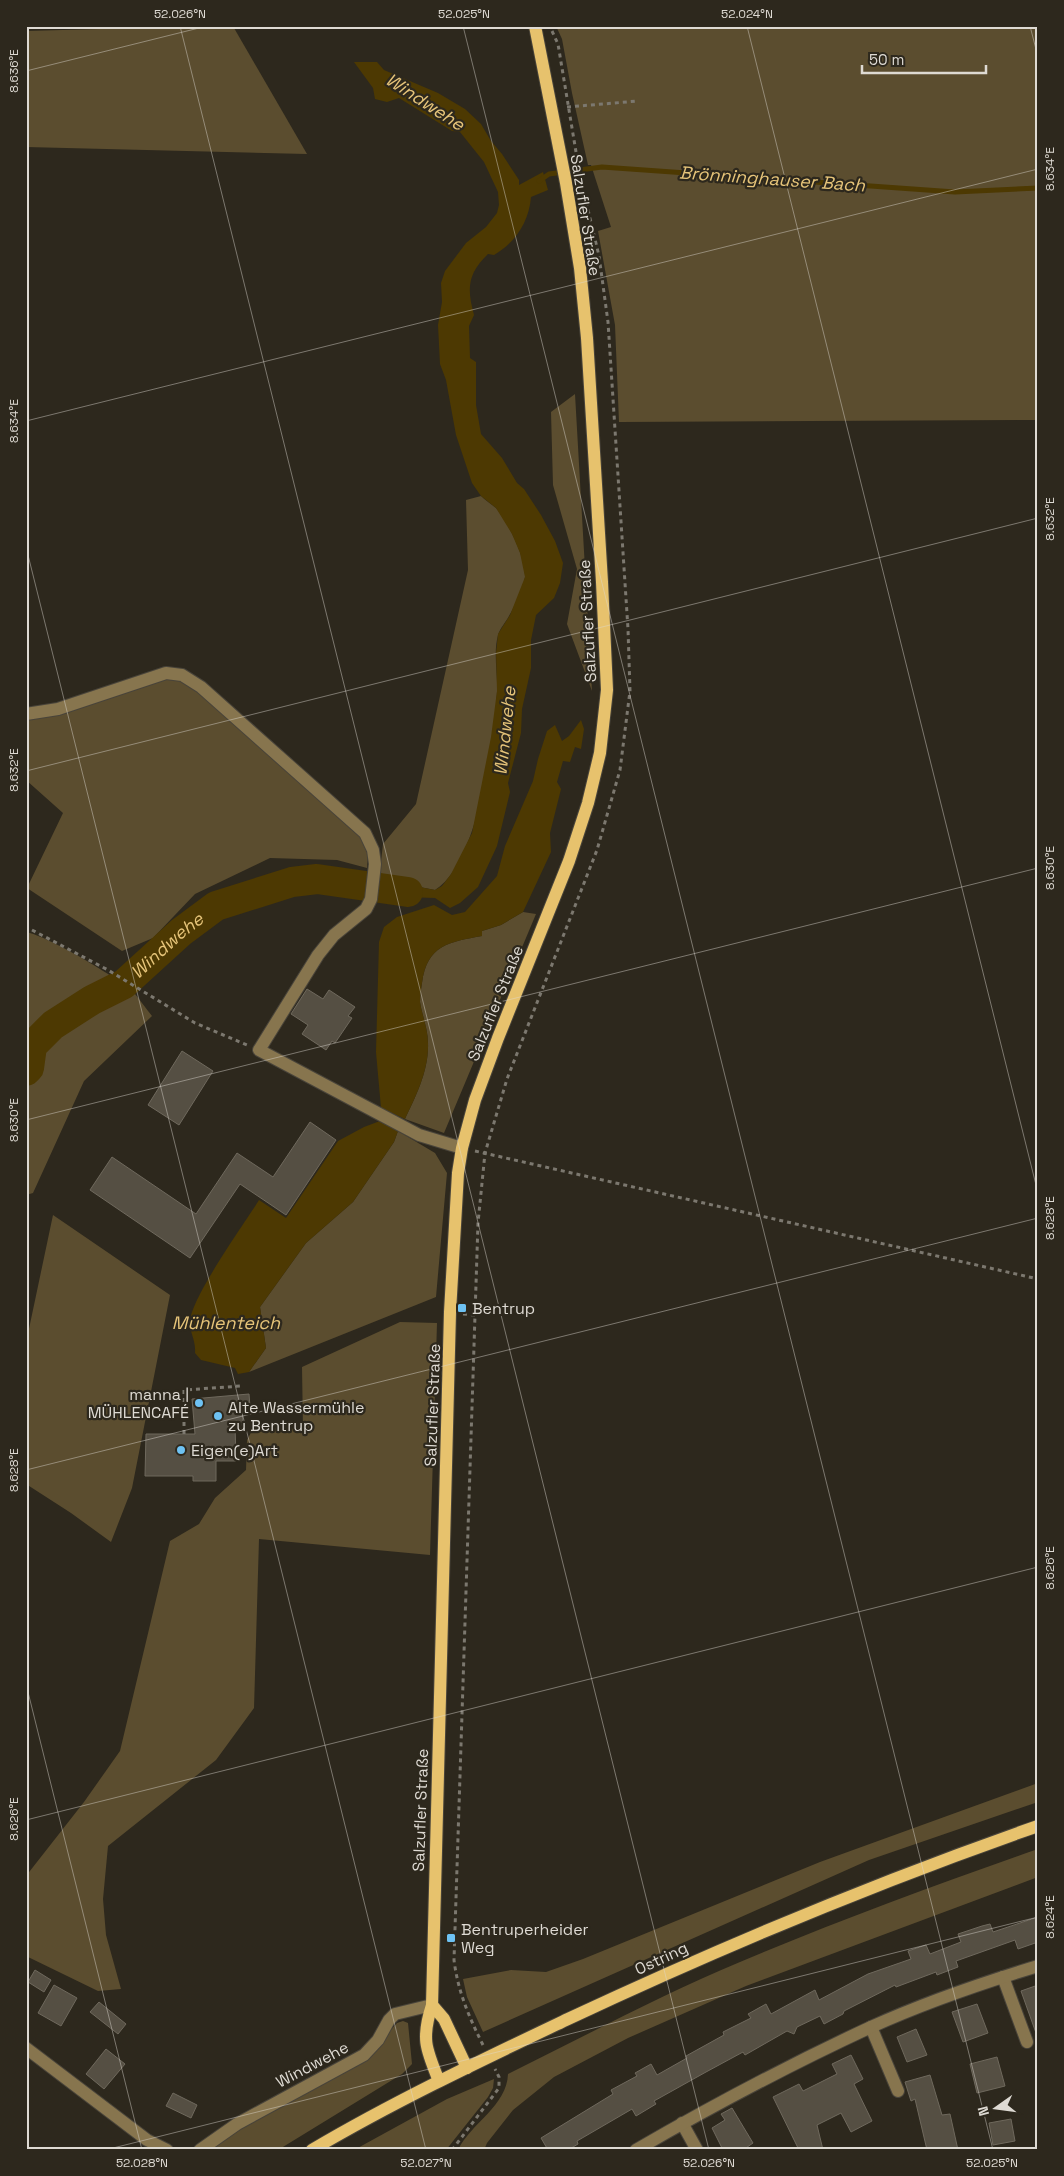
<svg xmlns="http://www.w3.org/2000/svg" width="1064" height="2176" font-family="'Space Grotesk',sans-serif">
  <rect width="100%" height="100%" fill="#2d281d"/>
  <g fill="#5b4d2f">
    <polygon points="556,26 1038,26 1038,420 619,422 615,325 598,231 611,227 591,165 588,165 572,93 562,39"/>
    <polygon points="135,28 234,28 307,154 26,147 26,31"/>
    <polygon points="575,394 592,691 567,624 577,569 553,485 551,412"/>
    <path d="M481,496C485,500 491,504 496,508C508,522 526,558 525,577C524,586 514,608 509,616C506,622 500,628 498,635C493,654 498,673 497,692C494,740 478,864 435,890L379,879L383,844L416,804L468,570L466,500Z"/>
    <polygon points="162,678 188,682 360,837 368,854 367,868 337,860 270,858 195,894 153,938 122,951 27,888 63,813 26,780 26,719"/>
    <path d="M523,912L536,914L444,1133L405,1119C416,1096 429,1070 428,1043C428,1029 422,1015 420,1002C420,996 421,989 422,983C427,945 449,942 482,936V931L501,925Z"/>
    <path d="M26,932C48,936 119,978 135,994C141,1001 146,1009 152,1016L84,1081L33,1193L26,1195Z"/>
    <polygon points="398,1131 435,1153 447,1173 436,1297 249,1372 266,1348 260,1307 306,1243 353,1202 394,1142"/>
    <polygon points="53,1215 170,1295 132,1488 111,1542 71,1513 26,1484 26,1343"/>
    <polygon points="400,1322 437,1323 430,1555 259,1539 254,1708 216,1760 108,1846 103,1899 106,1935 121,1989 98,1991 26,1956 26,1876 84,1802 120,1751 170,1541 199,1524 215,1498 246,1470 247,1440 254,1427 303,1429 302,1367"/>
    <polygon points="1038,1783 1038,1802 869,1860 483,2032 467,1997 463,1979 511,1970 546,1972 583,1959 820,1862"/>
    <path d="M1038,1849V1877L746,1986L628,2038L554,2077L513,2110L487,2143L484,2150H458C471,2123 507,2106 508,2074C585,2036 661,1995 740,1962C837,1921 938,1884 1038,1849Z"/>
    <polygon points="403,2021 408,2023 412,2064 402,2074 278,2150 209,2150 389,2032 397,2023"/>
    <polygon points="494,2079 493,2088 488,2097 446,2150 354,2150 447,2099"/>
  </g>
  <g fill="#4d3902">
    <path d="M354,62H377L384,70L438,93L465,109L481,124L491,141L502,154L519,180V185L543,172L548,190L531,197C529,222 515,243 494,255L488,254C467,274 467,289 474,315L469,326L470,358L476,362V405L481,434L502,458L517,483L524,489L541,515L555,541L563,563L560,583L554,598L536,615L531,640V668L522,709L521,733L508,783L510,792L497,846L478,887L460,903L450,908L435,898L376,896L379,879L435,890L442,886L451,874L472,833L491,737L497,691L496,653L498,634L510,615L525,577L520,553L512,534L496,508L481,496L472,483L456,435L446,380L440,364L438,325L442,302L441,283L445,271L466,243L486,227L497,213L499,205L498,192L484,162L460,132L452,131L399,98L387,102L375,99L373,88Z"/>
    <path d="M581,720L584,729L581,749L575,747L570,762L563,761L557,782L561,789L550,833L551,852L523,912L501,925L482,931V936C449,942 427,945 422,983C421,989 420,995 420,1002C422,1015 428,1029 428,1043C429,1070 416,1096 405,1119L381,1108L376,1052L379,942L384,927L397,917L434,905L452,915L465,912L497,876L505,846L533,781L538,759L547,731L555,725L562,741L569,736Z"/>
    <path d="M380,1121L398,1131L394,1142L353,1202L306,1243L260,1307L266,1348L249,1372L238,1374L235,1368L201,1360L195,1353C196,1341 190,1333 190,1323C189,1300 245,1223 259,1200L286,1218L338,1141L364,1127Z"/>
  </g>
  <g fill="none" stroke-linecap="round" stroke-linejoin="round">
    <polyline stroke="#4d3902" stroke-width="5" points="539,181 549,174 602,167 955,192 1038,188"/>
    <path stroke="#4d3902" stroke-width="30" id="s1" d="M26,1071L29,1068L32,1046L53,1025L92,1000L124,984L181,932L216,906L292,882L317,879L408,892"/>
  </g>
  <g fill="#554f43" stroke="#6f695d">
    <polygon points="307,989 323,999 329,990 355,1007 348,1016 352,1018 335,1043 332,1041 326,1050 302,1034 308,1025 291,1014"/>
    <polygon points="182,1051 213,1071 179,1125 148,1105"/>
    <polygon points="310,1122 336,1140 286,1215 240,1184 190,1258 90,1190 112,1157 196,1214 237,1153 273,1177"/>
    <polygon points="249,1394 250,1407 242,1408 243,1425 235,1425 236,1461 216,1461 216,1481 193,1481 193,1476 145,1476 146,1434 195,1434 192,1399"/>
    <polygon points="1038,1917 1038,1942 1018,1949 1015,1940 956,1961 958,1967 937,1975 936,1972 896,1987 895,1985 844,2011 843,2014 824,2024 820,2016 797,2027 794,2034 787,2031 745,2055 743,2052 706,2072 654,2101 656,2104 636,2116 632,2109 577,2141 578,2144 568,2150 548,2150 541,2138 613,2094 611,2090 637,2076 635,2073 651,2064 657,2075 687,2058 686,2056 724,2035 723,2032 751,2018 748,2014 766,2004 771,2014 815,1990 819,2000 868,1974 911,1959 908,1951 926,1945 930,1954 961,1942 958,1934 982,1926 990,1924 993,1932"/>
    <polygon points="35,1970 51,1980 44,1992 28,1982"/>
    <polygon points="54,1985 77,1998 61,2026 38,2013"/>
    <polygon points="1038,1985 1038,2032 1036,2033 1021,1991"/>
    <polygon points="99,2002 126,2024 118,2034 90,2012"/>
    <polygon points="977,2004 988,2033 963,2042 952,2012"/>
    <polygon points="916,2029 927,2055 907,2062 897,2037"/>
    <polygon points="106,2049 125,2064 104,2089 86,2074"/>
    <polygon points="851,2055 863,2079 854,2084 872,2121 851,2132 841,2113 817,2125 823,2150 799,2150 773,2097 799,2084 803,2091 837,2074 832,2064"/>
    <polygon points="997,2057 1005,2086 977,2093 970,2064"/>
    <polygon points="930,2075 942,2115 950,2114 958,2150 927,2150 915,2099 911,2101 905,2082"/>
    <polygon points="173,2093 197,2105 191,2118 166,2106"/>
    <polygon points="732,2108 753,2143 743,2150 723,2150 712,2128 725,2120 721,2114"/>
    <polygon points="1011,2119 1015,2141 993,2145 989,2123"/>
  </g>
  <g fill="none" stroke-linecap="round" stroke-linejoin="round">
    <g stroke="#49443a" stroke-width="14">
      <g id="minor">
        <polyline points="26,714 58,709 166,673 182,675 201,687 365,833 373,850 375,864 371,899 366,909 334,935 318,955 259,1050 419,1135 462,1148"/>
        <polyline points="1003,1977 1027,2042"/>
        <polyline points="871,2027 898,2091"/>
        <polyline points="26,2048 147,2140 167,2150"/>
        <polyline points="682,2123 697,2150"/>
        <polyline points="200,2150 237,2124 364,2055 378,2040 389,2020 395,2014 432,2005"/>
        <path d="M636,2150C712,2106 791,2064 871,2027C924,2003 982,1983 1038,1966"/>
      </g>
    </g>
    <g stroke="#49443a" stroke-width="14">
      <g id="major">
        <polyline points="432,2005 444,2019 467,2068"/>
        <path d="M439,2081C426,2049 421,2039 432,2005L450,1312L458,1173L462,1148L475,1100L498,1038L569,861L588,803L600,753L607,690L602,582L587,338L580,268L566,183L535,26"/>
        <path d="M312,2150C395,2101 482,2060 568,2019C722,1947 877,1882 1038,1826"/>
      </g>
    </g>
    <g stroke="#7c786f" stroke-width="3" stroke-dasharray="4 4" stroke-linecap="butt">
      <polyline points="552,31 558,44 576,152"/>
      <polyline points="567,107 638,101"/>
      <polyline points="32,930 108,970 195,1023 247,1045"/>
      <polyline points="475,1151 1038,1279"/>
      <polyline points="463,1314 475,1315"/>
      <polyline points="184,1434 184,1390 241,1386"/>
      <path d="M483,2045C469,2017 458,1992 454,1960L478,1223L485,1153L507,1079L597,850L620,770L630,691L628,629L608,322L599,256L584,193"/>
      <polyline points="452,2150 499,2088 499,2077 495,2069"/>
    </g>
    <use href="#minor" stroke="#87754e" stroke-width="12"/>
    <use href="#major" stroke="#e7c26d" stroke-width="12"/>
  </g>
  <path fill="none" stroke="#dedad3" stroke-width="1" stroke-opacity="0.45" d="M180,26L709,2150M463,26L993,2150M747,26L1038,1193M1030,26L1038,57M26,71L207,26M26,421L1038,169M26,547L426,2150M26,771L1038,518M26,1120L1038,868M26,1470L1038,1218M26,1684L142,2150M26,1820L1038,1567M105,2150L1038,1917"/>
  <g fill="#6ec2f3" stroke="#2d281d" stroke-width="2">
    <rect x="457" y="1303" width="10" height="10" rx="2.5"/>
    <circle cx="199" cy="1403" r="5"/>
    <circle cx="218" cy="1416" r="5"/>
    <circle cx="181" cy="1450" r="5"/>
    <rect x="446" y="1933" width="10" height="10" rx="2.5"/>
  </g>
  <g text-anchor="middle" stroke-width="4.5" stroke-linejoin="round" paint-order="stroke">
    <g font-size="16" fill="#dedad3" stroke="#2d281d">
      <text transform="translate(586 215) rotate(81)" y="6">Salzufler Straße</text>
      <text transform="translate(587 621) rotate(-93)" y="6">Salzufler Straße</text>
      <text transform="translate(495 1003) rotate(-68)" y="6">Salzufler Straße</text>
      <text transform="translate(432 1405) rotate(-88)" y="6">Salzufler Straße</text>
      <text transform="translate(420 1810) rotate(-88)" y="6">Salzufler Straße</text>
      <text transform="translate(661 1958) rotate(-25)" y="6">Ostring</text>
      <text transform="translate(312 2064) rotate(-28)" y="6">Windwehe</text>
    </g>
    <g font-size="16" fill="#dedad3" stroke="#2d281d" text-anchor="start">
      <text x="472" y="1314">Bentrup</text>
      <text x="189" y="1400" text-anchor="end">manna |<tspan x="189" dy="18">MÜHLENCAFÉ</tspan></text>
      <text x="228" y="1413">Alte Wassermühle<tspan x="228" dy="18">zu Bentrup</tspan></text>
      <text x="191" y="1456">Eigen(e)Art</text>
      <text x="461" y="1935">Bentruperheider<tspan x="461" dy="18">Weg</tspan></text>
    </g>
    <g font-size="18" font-style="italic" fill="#e6c479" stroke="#2d281d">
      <text transform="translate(425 102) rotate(33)" y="6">Windwehe</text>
      <text transform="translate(772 179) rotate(4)" y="6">Brönninghauser Bach</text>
      <text transform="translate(505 731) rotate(-84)" y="6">Windwehe</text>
      <text dy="6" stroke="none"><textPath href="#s1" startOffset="196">Windwehe</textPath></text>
      <text x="226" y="1329">Mühlenteich</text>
    </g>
  </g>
  <rect width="1064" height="2176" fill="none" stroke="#2d281d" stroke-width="55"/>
  <g transform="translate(996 2108) rotate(256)" stroke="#2d281d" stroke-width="4" paint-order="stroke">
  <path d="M0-4L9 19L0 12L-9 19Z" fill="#dedad3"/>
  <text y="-8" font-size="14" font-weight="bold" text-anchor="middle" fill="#dedad3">N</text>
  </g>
  <path d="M862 65v8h124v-8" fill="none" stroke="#dedad3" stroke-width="2.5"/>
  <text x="869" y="65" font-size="15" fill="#dedad3" stroke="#2d281d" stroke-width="4" paint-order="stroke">50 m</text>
  <rect x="28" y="28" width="1008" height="2120" fill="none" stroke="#dedad3" stroke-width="2"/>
  <g font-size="12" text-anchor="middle" fill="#dedad3">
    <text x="180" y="18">52.026°N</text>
    <text x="464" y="18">52.025°N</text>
    <text x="747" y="18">52.024°N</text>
    <text transform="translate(14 71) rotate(-90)" y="4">8.636°E</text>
    <text transform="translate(1050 169) rotate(-90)" y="4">8.634°E</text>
    <text transform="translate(14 421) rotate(-90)" y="4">8.634°E</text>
    <text transform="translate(1050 519) rotate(-90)" y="4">8.632°E</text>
    <text transform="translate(14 770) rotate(-90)" y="4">8.632°E</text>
    <text transform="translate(1050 868) rotate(-90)" y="4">8.630°E</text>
    <text transform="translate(14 1120) rotate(-90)" y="4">8.630°E</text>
    <text transform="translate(1050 1218) rotate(-90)" y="4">8.628°E</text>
    <text transform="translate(14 1470) rotate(-90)" y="4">8.628°E</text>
    <text transform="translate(1050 1568) rotate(-90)" y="4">8.626°E</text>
    <text transform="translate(14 1819) rotate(-90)" y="4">8.626°E</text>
    <text transform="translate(1050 1917) rotate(-90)" y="4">8.624°E</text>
    <text x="142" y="2167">52.028°N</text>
    <text x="426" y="2167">52.027°N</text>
    <text x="709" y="2167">52.026°N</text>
    <text x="992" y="2167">52.025°N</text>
  </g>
</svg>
